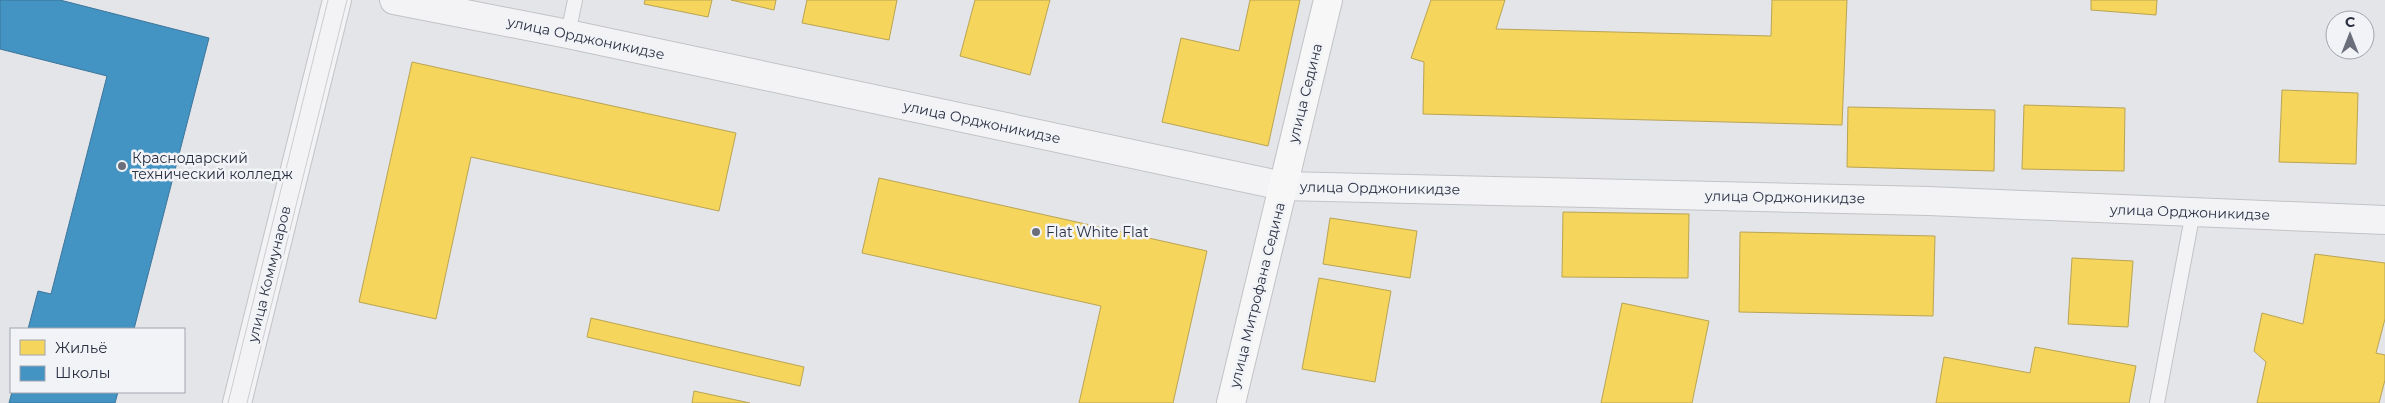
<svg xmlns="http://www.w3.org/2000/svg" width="2385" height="403" font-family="Montserrat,sans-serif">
  <rect width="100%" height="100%" fill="#e4e5e8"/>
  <g fill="#f6d55c" stroke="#b9a454">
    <polygon points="645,0 712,0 708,17 644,4"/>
    <polygon points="731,0 776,0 774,10"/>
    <polygon points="807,0 897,0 889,40 802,23"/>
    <polygon points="975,0 1050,0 1030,75 960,56"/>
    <polygon points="1250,0 1300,0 1268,146 1162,122 1181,38 1239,51"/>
    <polygon points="1431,0 1505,0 1496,29 1771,36 1772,0 1847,0 1842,125 1423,114 1424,62 1411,58"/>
    <polygon points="2091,0 2157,0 2156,15 2091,10"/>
    <polygon points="412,62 736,133 719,211 471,157 436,319 359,302"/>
    <polygon points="2282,90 2358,93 2356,164 2279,162"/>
    <polygon points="2024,105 2125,108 2124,171 2022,169"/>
    <polygon points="1848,107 1995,110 1994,171 1847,167"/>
    <polygon points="879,178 1207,251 1173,403 1079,403 1101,306 862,253"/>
    <polygon points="1563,212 1689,214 1688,278 1562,277"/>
    <polygon points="1330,218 1417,231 1410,278 1323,264"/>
    <polygon points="1740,232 1935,236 1933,316 1739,312"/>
    <polygon points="2315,254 2385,263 2385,319 2376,353 2385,355 2385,380 2379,403 2257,403 2266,362 2254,351 2262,313 2303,324"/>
    <polygon points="2072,258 2133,261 2128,327 2068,324"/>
    <polygon points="1319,278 1391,291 1375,382 1302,369"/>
    <polygon points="1622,303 1709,321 1692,403 1601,403"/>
    <polygon points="591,318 804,367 800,386 587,337"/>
    <polygon points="2035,347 2136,366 2129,403 1936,403 1944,357 2030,373"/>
    <polygon points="694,391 750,403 692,403"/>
  </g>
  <g fill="#4393c3" stroke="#3c759c">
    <polygon points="0,0 60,0 209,38 134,329 28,329 38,291 51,294 107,76 0,49"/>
    <polygon points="12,392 118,392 115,403 9,403"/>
  </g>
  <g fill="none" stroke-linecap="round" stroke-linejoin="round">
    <g stroke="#c2c3c6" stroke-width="16">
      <g id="lane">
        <polyline points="568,34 575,0"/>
        <polyline points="2157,403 2193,212"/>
      </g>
    </g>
    <g stroke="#c2c3c6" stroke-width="30">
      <g id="street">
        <polyline points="394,0 568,34 1283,186 1928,201 2385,220"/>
        <polyline points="237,403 337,0"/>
      </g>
    </g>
    <g stroke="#c2c3c6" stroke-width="30">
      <polyline id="secondary" points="1231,403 1328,0"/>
    </g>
    <use href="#lane" stroke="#f3f3f5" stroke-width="14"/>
    <use href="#street" stroke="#f3f3f5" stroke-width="28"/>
    <use href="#secondary" stroke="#f7f7f7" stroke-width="28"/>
    <g stroke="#cccdd0" stroke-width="1">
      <polyline points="228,403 328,0"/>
      <polyline points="247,403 347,0"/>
    </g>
  </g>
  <g fill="#6b6f7c" stroke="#f2f3f7" stroke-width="2">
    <circle cx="122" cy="166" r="5"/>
    <circle cx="1036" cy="232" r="5"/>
  </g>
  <g text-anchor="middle" stroke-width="5" stroke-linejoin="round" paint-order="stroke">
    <g font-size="14" fill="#2a3042" stroke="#f2f3f7">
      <text transform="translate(586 38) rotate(12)" y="5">улица Орджоникидзе</text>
      <text transform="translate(1305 93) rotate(-76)" y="5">улица Седина</text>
      <text transform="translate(982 122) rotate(12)" y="5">улица Орджоникидзе</text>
      <text transform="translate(1380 188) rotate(1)" y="5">улица Орджоникидзе</text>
      <text transform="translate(1785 197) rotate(1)" y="5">улица Орджоникидзе</text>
      <text transform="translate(2190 212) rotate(2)" y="5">улица Орджоникидзе</text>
      <text transform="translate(269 274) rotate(-76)" y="5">улица Коммунаров</text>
      <text transform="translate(1257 295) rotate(-76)" y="5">улица Митрофана Седина</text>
    </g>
    <g font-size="14" fill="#2a3042" stroke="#f2f3f7" text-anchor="start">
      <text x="132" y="163">Краснодарский<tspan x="132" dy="16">технический колледж</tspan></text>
      <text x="1046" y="237">Flat White Flat</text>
    </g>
  </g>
  <rect x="10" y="328" width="175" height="65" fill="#f2f3f7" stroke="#a2a5af"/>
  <rect x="20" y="340" width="25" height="15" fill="#f6d55c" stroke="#a2a5af"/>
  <text x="55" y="353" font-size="15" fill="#2a3042">Жильё</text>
  <rect x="20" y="366" width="25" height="15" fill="#4393c3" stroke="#a2a5af"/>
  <text x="55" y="378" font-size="15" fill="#2a3042">Школы</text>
  <g transform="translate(2350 35)"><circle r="24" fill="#f2f3f7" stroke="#a2a5af"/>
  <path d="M0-4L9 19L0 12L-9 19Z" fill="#6b6f7c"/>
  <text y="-8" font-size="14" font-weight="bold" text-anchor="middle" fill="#2a3042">С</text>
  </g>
</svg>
